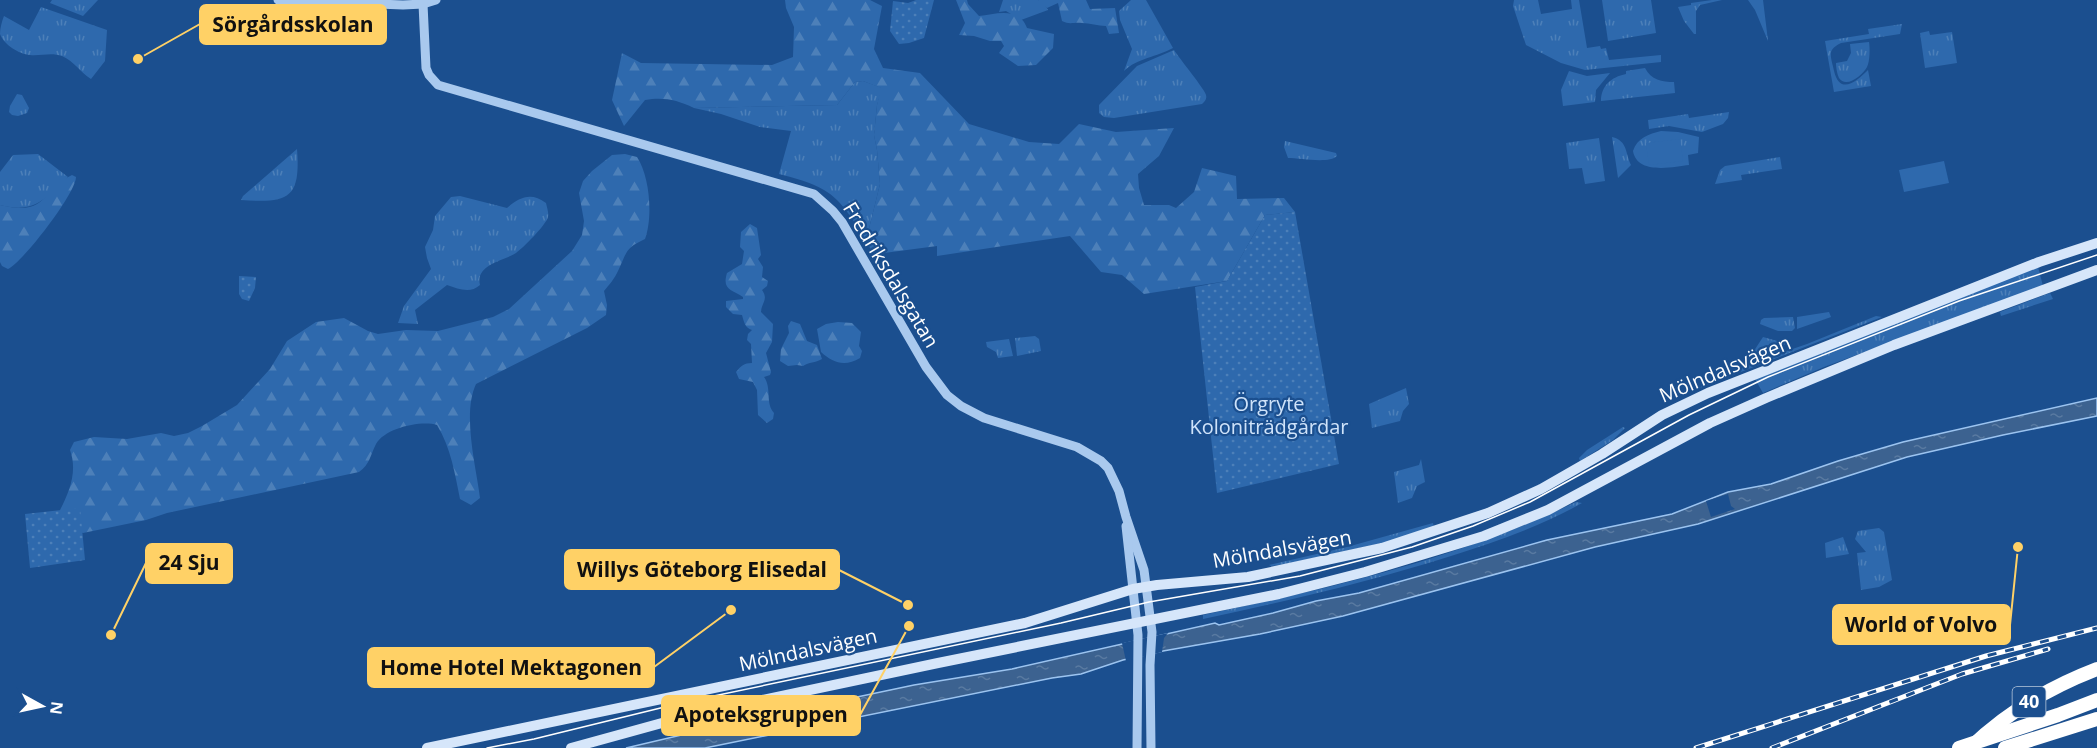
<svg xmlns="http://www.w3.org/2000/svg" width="2097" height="748" font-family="'Open Sans',sans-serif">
  <defs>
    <pattern id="grass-tufts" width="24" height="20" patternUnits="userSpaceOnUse" patternTransform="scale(1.5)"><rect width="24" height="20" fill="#2e69ad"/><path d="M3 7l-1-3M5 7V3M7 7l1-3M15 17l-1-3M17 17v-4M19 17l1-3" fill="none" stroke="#4d80b9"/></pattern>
    <pattern id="forest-firs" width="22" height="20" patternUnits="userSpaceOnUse" patternTransform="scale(1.5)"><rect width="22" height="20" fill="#2e69ad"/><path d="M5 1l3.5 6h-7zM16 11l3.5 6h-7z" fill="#4d80b9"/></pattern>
    <pattern id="park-dots" width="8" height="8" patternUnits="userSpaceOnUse" patternTransform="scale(1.5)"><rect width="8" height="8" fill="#2e69ad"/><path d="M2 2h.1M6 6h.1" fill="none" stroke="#4d80b9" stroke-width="1.8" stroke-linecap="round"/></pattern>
    <pattern id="water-ripples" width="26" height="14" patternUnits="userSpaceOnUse" patternTransform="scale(1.5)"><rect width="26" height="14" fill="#3c6290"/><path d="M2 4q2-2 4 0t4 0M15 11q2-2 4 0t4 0" fill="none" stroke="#597aa1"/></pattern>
  </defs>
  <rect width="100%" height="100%" fill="#1b4f8f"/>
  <g fill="url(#grass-tufts)">
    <polygon points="52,0 98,0 83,16 50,3"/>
    <polygon points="1003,0 1038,0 1043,2 1048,10 1021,20 1006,11 999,12"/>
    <path d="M1131,0H1146L1173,48C1157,57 1137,58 1124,71L1132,49L1120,20L1119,11Z"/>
    <polygon points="1514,0 1538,0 1541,14 1572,9 1571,0 1579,0 1587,48 1600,46 1601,49 1606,48 1609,60 1661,55 1661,62 1585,70 1561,63 1526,45 1513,6"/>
    <polygon points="1602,0 1651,0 1656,33 1608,41"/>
    <polygon points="1712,0 1722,0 1700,5 1696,11 1696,34 1694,34 1684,21 1678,7 1691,5 1691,3"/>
    <polygon points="1748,0 1763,0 1768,41 1755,10"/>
    <path d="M41,7L107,30L105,61L91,79C80,72 74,61 62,56C51,52 41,56 30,55C19,54 4,45 0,34C0,28 2,21 4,16L29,30Z"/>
    <path d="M1902,24L1900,34L1841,43C1837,45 1833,47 1831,52C1830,58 1833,65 1834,71C1840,96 1857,81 1868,70L1871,86L1834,92L1825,41L1869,34L1868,29Z"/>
    <polygon points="1929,31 1930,35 1952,32 1957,63 1925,68 1920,33"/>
    <path d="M1869,42C1870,48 1870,61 1867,67C1863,75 1846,89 1839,78C1837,74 1836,67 1836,63L1847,61L1851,53L1850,44Z"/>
    <path d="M1174,50C1179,58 1206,91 1206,95C1207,99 1205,101 1202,104L1114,118L1104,117L1099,113V105L1137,66Z"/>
    <path d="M1645,68C1651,80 1662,82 1674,82L1675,93L1601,101C1601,86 1611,77 1626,74V71Z"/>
    <polygon points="1569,71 1587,76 1610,73 1596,90 1595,102 1563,106 1561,90"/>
    <path d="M863,81L882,88L877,105L874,135L877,150L880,184L866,241C855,223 843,201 824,190C811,182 794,178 779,174L791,131L760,127L721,114L694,108L837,105L855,82Z"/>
    <polygon points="17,94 22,95 29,108 27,113 18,116 12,115 9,112 10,106"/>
    <polygon points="1729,112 1728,118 1723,124 1702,132 1669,126 1649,129 1648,120 1688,114 1689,118"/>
    <path d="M1661,131L1678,132L1699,137L1698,153L1688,155L1689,165C1673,167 1637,175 1633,151C1637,138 1649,134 1661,131Z"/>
    <path d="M1612,137C1628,141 1625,153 1631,165L1618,178Z"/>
    <polygon points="1599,138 1605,181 1585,184 1582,168 1569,169 1566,143"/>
    <path d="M1285,141L1336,153L1337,156C1329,164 1300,158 1288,158L1284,147Z"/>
    <path d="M297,149C301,200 287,203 241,200L243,196Z"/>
    <path d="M38,154L68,177C44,199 36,214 0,205V172L13,155Z"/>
    <polygon points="1780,157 1782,169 1741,175 1742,180 1715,184 1720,170 1725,166"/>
    <path d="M460,196L507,208C520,197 531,192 546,203C547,208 549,213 548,217C546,225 523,248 516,253C504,261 475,264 480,285C470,294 459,289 447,285L415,310L418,324L398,323L404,306L431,269L427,258L425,247L433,230L435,216L451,197Z"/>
    <polygon points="2038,267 2043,286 1824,367 1763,393 1755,379"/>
    <polygon points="2050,293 2053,299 2001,316 2000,312"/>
    <polygon points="1829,312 1831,317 1797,329 1797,317"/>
    <polygon points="1876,316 1882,317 1700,388 1704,383 1741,367 1807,344"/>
    <polygon points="1793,317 1795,328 1792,331 1778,331 1760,324 1761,320 1764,318"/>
    <polygon points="1035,336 1039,339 1041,351 1017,356 1015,338"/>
    <polygon points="1763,337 1785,343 1786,344 1750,357"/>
    <polygon points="1009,339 1013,356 998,358 996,352 987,347 986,342"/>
    <polygon points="1406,388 1409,404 1403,411 1400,421 1372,428 1369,404"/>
    <polygon points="1623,427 1625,428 1613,440 1580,461 1579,458 1587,450"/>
    <polygon points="1421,459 1425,482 1417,486 1412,498 1398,503 1394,472 1419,465"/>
    <path d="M1576,502L1582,503C1542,526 1495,542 1451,556C1369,582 1287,601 1203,619V615C1331,588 1457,559 1576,502Z"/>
    <polygon points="1433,523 1434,528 1391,541 1286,564 1271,566 1269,565 1347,547"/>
    <polygon points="1879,528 1884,532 1892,580 1879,587 1861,590 1857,553 1866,552 1855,539 1858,531"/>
    <polygon points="1843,537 1849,554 1826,558 1825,543"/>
  </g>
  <g fill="url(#forest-firs)">
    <path d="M785,0H870L882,6L874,49L883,68L920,73L969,124L1029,142L1059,144L1079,124L1116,132L1174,128L1159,156L1138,174L1139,188L1144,205H1169L1176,208L1194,192L1202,168L1236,176L1237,199L1284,198L1295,212L1265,215L1227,281L1144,294L1122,275L1101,272L1070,236L937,256V246L884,253L877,260L866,241L880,184L877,150L874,135L877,105L881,88L863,81L855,82L837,105L694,108C677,100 664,97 645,100L624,126L612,100L622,53L641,63L772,65L793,57L794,27L786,8Z"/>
    <path d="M956,0H967L968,4L979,16C996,14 1019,6 1027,28L1054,34L1053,48L1036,65L1018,66L999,53L1004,46L1001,41H990L974,36L959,35L965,23Z"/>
    <path d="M1038,0H1086L1090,9L1115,8L1119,33L1109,34L1106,26C1098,26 1090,23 1082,23C1073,22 1070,25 1062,21L1058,3L1047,8Z"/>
    <path d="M625,154L637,157C650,177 653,217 645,239C625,248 627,252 618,271C615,278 609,285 604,291L607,305L606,315L587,328L476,384C462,414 476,466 480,498L471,505L460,499C455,474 451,448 437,425C421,420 385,428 376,444C370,456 370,464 359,472L167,513L146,520L83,533L65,527L59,512C69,493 78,472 70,450L74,442L94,437L127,439L161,433L174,436L188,433L202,426L237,405L270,369L287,341L316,322L344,318L368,331L378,334L406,330L438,331L493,317L509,309L572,251L582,235L584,221L579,193L583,181L592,171L612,155Z"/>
    <path d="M72,175L76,177C76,193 23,262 8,269L2,266L0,262V205C49,217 40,190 72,175Z"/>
    <path d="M750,224L757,228L761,255L758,259L763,267L762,277L768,281L767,286L762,290C769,300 761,303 761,312L773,324L772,342L766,353L771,372L770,375L764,377C772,388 765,403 774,413L773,419L767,423L758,415L757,390L753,382L739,379L736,372C741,366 744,363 752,363L751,344L747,340L748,334L752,330C745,328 744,322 742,315L733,314L726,307V301L743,299V297C731,289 722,290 727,273L742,264L744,251L740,247L741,232Z"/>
    <path d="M791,321L800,324L807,341L817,345L822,359C815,363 809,362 803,366L797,365L788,366L780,361L781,349L789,333L788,326Z"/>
    <path d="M838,322L852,323L861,332L859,346L862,351L860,358C845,367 833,363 821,352L817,329L826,324Z"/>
  </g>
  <g fill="url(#park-dots)">
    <polygon points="916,0 934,0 924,38 909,43 899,44 890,31 893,1 908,3"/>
    <polygon points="1295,212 1339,464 1217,493 1195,287 1227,281 1265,215"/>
    <polygon points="239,276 256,277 255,288 249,301 242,299 239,294"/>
    <polygon points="80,508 85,560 30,568 25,514"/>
  </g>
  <g fill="#2e69ad">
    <polygon points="1680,139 1683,161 1649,165 1646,143"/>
    <polygon points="1944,161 1949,183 1904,192 1899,170"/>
  </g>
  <polygon fill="url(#water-ripples)" stroke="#9cc4f0" stroke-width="1.5" points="2097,398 2097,416 2003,435 1907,457 1698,524 1595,547 1343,616 1260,634 1163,651 1123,660 1081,674 1052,678 705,748 626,748 724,725 914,685 1012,669 1215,623 1219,625 1273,613 1316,601 1359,593 1547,540 1672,514 1728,492 1771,484 1838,461 1903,442"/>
  <g fill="#1b4f8f">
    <polygon points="1728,494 1731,506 1735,509 1711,517 1706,501"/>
    <polygon points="1168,633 1164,638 1162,652 1126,661 1122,643"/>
  </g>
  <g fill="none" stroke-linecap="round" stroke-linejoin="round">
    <g stroke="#a9c9ee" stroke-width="9">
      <polyline points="278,0 403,5 423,4 436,0"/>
      <polyline points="423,4 426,68 429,75 438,85 814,194 833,211 842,222 926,367 947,395 961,406 984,418 1077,447 1101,461 1108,468 1119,491 1126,517 1144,570 1152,632 1150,665 1151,748"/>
      <polyline points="1126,526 1138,635 1137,748"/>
    </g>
    <g stroke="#d6e6fa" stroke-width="10">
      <polyline points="427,748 1025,623 1133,589 1157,585 1248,577 1382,548 1488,513 1541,489 1602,454 1662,415 1708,393 2039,262 2097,243"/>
      <polyline points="571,748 691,715 938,663 1279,594 1365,572 1484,536 1548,510 1710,423 1766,398 1894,345 2097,270"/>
    </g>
    <g stroke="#fff" stroke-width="14">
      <polyline points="1959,748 2058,715 2097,700"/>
      <polyline points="2005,748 2097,719"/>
    </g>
    <polyline stroke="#fff" stroke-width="1.5" points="487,748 534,739 685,702 1061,623 1149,602 1300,576 1412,547 1473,526 1530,502 1689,415 1768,377 1959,301 2097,255"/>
    <g stroke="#fff" stroke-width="5">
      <g id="rail">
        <polyline points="1696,748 1986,656 2097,628"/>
        <polyline points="1772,748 1962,674 2048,649"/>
      </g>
    </g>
    <use href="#rail" stroke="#1b4f8f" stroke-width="3" stroke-dasharray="9" stroke-linecap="butt"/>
    <path stroke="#fff" stroke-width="14" d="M1970,748C2006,713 2050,687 2097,669"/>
  </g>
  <g text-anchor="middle" stroke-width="4.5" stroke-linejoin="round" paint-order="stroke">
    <rect fill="#1b4f8f" stroke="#bbcadd" stroke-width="1.5" x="2012.5" y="687" width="33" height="30" rx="4.5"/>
    <g font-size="18" font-weight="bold" fill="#fff">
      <text x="2029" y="708">40</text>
    </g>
    <g font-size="20" fill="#fff" stroke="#1b4f8f">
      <text transform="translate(891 275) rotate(59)" y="7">Fredriksdalsgatan</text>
      <text transform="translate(1725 369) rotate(-23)" y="7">Mölndalsvägen</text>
      <text transform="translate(1282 549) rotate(-10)" y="7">Mölndalsvägen</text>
      <text transform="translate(808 650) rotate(-12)" y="7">Mölndalsvägen</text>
    </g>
    <g font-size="20" fill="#cfe3fa" stroke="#1b4f8f">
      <text x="1269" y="411">Örgryte<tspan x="1269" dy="23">Koloniträdgårdar</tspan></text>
    </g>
  </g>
  <path fill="none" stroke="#ffd166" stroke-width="2" d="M138 59L200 24M111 635L146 563M908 605L839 570M2018 547L2010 625M731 610L654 667M909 626L860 715"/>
  <g fill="#ffd166" stroke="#1b4f8f" stroke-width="2">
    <circle cx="138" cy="59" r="6"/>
    <circle cx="111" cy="635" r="6"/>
    <circle cx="908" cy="605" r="6"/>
    <circle cx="2018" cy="547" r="6"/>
    <circle cx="731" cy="610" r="6"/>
    <circle cx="909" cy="626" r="6"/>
  </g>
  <g fill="#ffd166" stroke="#ffd166" stroke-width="2">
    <rect x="200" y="5" width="186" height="39" rx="6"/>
    <rect x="146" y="544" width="86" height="39" rx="6"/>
    <rect x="565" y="550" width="274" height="39" rx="6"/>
    <rect x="1833" y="605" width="177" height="39" rx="6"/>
    <rect x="368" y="648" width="286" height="39" rx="6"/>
    <rect x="662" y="696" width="198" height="39" rx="6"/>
  </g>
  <g font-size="21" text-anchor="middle" font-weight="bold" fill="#111">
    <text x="293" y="32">Sörgårdsskolan</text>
    <text x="189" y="570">24 Sju</text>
    <text x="702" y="577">Willys Göteborg Elisedal</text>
    <text x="1921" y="632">World of Volvo</text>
    <text x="511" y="675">Home Hotel Mektagonen</text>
    <text x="761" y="722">Apoteksgruppen</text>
  </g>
  <g transform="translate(42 706) rotate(98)" stroke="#1b4f8f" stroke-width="4.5" paint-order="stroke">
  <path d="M0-4.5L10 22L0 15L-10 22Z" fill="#ffffff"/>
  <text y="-9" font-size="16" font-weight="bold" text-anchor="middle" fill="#ffffff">N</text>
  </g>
</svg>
